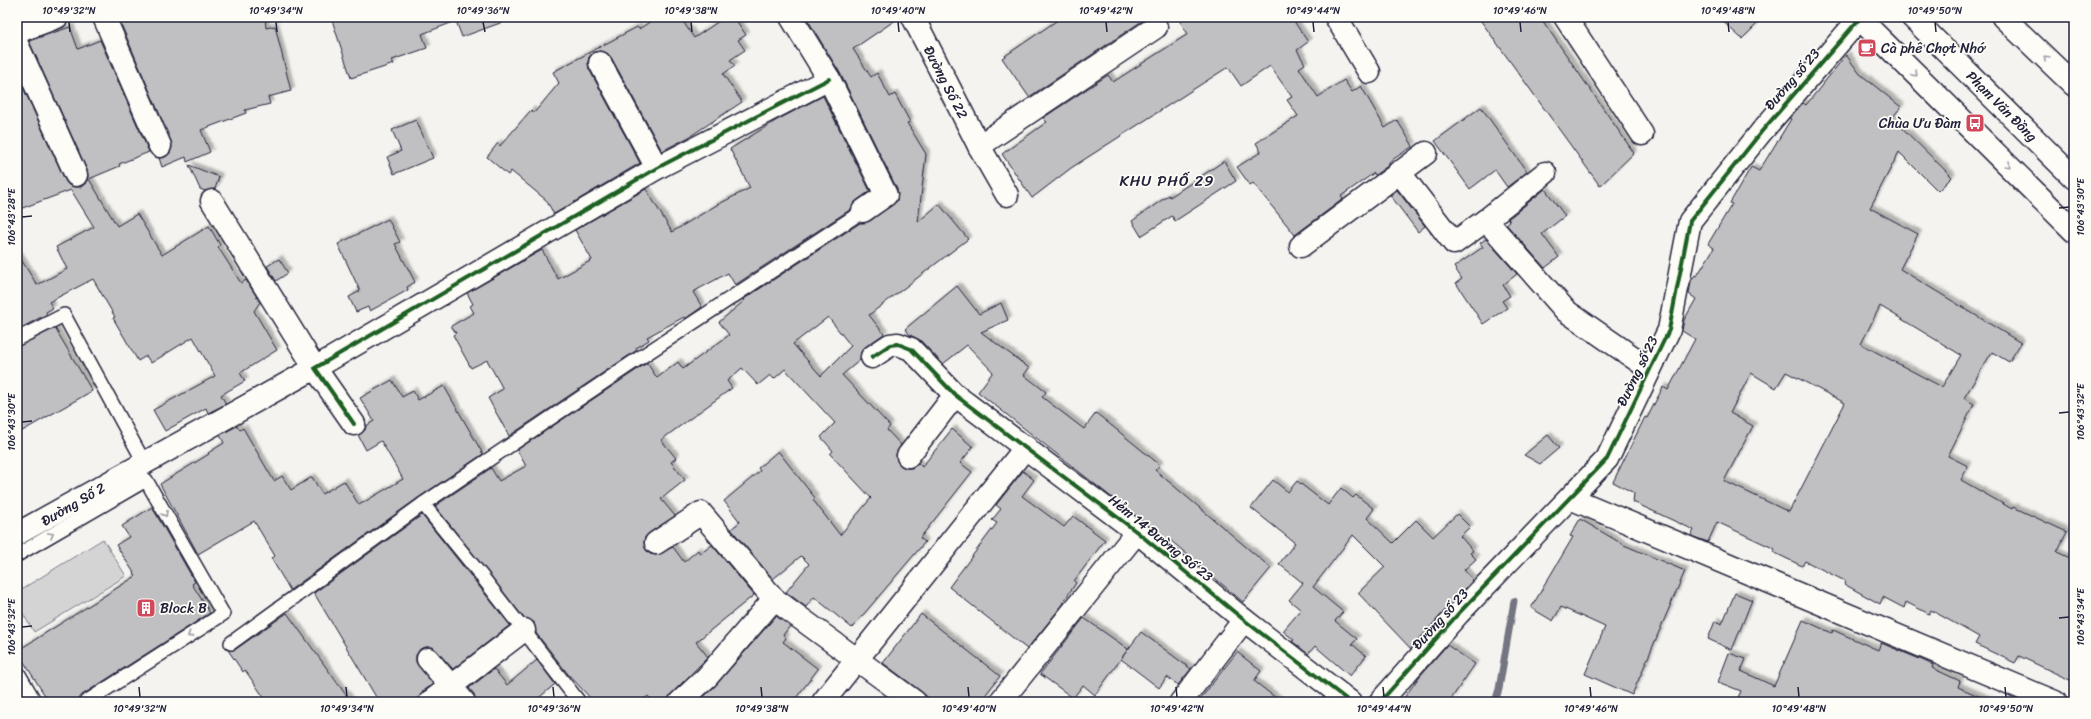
<svg xmlns="http://www.w3.org/2000/svg" width="2091" height="719" font-family="Sriracha,sans-serif">
  <defs>
    <filter id="shadow"><feDropShadow dx="3.5" dy="-3.5" stdDeviation="1" flood-color="#0004"/></filter>
  </defs>
  <rect width="100%" height="100%" fill="#f4f3ef"/>
  <filter id="ink" filterUnits="userSpaceOnUse"><feTurbulence type="fractalNoise" baseFrequency=".025" numOctaves="2"/><feDisplacementMap in="SourceGraphic" scale="8" xChannelSelector="R" yChannelSelector="G"/><feConvolveMatrix kernelMatrix="1 2 1 2 8 2 1 2 1" color-interpolation-filters="sRGB"/></filter>
  <g filter="url(#ink)">
    <polygon fill="#d5d4d5" stroke="#7c7b88" points="103,539 126,576 34,632 17,604 17,592"/>
    <g fill="none" stroke-linecap="round" stroke-linejoin="round">
      <polyline stroke="#757582" stroke-width="7" points="1495,702 1499,689 1514,601"/>
    </g>
    <g fill="#c0bfc2" stroke="#22223b" fill-rule="evenodd" filter="url(#shadow)">
      <polygon points="118,17 265,17 266,28 275,26 291,91 268,97 270,104 245,110 246,113 201,130 210,152 187,162 186,157 162,167 159,158 165,157 170,153 172,147 171,141"/>
      <polygon points="331,17 511,17 511,19 462,37 456,21 422,34 427,48 392,60 394,64 351,78"/>
      <polygon points="657,17 680,17 694,38 725,17 734,17 746,35 738,40 745,50 730,60 735,66 723,74 742,102 689,137 662,151 611,57 607,53 601,51 594,52 589,57 588,62 589,69 640,163 554,214 546,200 511,171 508,175 487,157 498,143 500,146 531,110 534,113 559,83 553,72 637,27 639,29"/>
      <path d="M806,17H900L853,49L871,77L877,73L890,97L895,94L910,122L907,123L926,154L918,222L939,204L968,239L869,315L884,334L865,347L861,352L860,360L842,375L890,426L887,430L901,445L896,455L897,461L901,466L906,468H912L918,463L922,467L952,429L973,447L960,463L972,472L920,538L925,542L852,628L814,597L806,607L786,592L809,564L801,556L773,579L731,529L740,522L724,501L760,471L758,468L778,451L815,498L813,500L840,535L871,498L830,454L833,451L821,437L835,423L785,369L774,379L770,375L758,385L742,368L727,381L732,388L661,440L676,458L671,462L685,480L661,499L675,516L649,533L645,537L644,543L646,550L650,554L656,555L673,547L684,562L698,550L700,554L712,545L754,595L696,642L708,657L672,693L668,702H654L648,696L641,702H594L568,674L536,633L534,622L524,618L435,506L491,468L499,481L526,466L517,450L647,363L657,378L678,362L683,369L729,335L719,322L745,300L744,299L860,223L870,221L897,201V189L840,73ZM828,317L851,346L821,376L793,344Z"/>
      <polygon points="1062,17 1148,17 1029,97 1002,58"/>
      <polygon points="1177,17 1291,17 1308,42 1297,50 1305,64 1299,68 1318,97 1344,80 1352,92 1361,86 1385,128 1397,120 1413,146 1389,162 1389,165 1375,175 1374,173 1341,196 1343,199 1295,235 1253,183 1250,185 1237,167 1261,152 1256,143 1298,116 1287,100 1292,97 1270,66 1241,86 1228,67 1071,168 1032,198 1002,154 1047,122 1043,118 1108,75 1113,82 1188,34"/>
      <polygon points="1478,17 1540,17 1634,153 1600,186"/>
      <polygon points="1718,17 1764,17 1742,39"/>
      <polygon points="70,27 78,49 100,40 149,152 119,164 120,166 89,179 117,226 137,214 162,255 209,226 220,245 218,247 241,283 246,280 260,302 254,311 277,350 240,373 245,381 221,395 226,404 208,413 206,408 165,431 153,410 215,376 193,337 151,363 146,356 138,361 113,318 115,317 93,279 49,302 53,308 46,312 47,314 17,330 17,253 37,285 67,269 56,247 94,227 71,190 17,210 17,74 65,180 69,185 75,187 81,187 86,183 88,177 87,170 29,41"/>
      <path d="M1846,55L1860,74L1901,107L1892,118L1952,177L1938,191L1899,152L1870,208L1918,234L1900,269L2021,343L2009,362L1992,352L1964,398L1974,404L1948,456L1968,466L1961,480L2012,509L2013,507L2067,532L2057,552L2074,560V682L2019,656L2015,663L1975,644L1979,637L1931,610L1929,614L1906,602L1904,608L1883,597L1880,604L1844,584L1845,581L1805,561L1802,566L1773,552L1775,549L1717,522L1708,542L1691,536L1694,530L1633,502L1634,493L1613,482L1645,417L1647,418L1663,387L1668,390L1695,339L1682,331L1684,320L1696,299L1689,294L1691,281L1695,275L1697,276L1714,248L1708,244L1732,204L1730,203L1751,167L1759,171L1791,119L1789,118L1803,103L1806,105ZM1880,306L1961,355L1942,387L1861,344ZM1786,372L1845,403L1789,512L1724,481L1753,426L1730,413L1751,373L1776,388Z"/>
      <polygon points="823,96 870,191 856,201 851,209 735,285 728,273 693,292 702,307 685,319 684,317 647,337 649,340 636,348 637,350 509,436 488,398 503,389 487,360 471,368 453,335 456,333 451,326 474,313 470,306 473,304 467,293 542,250 558,279 592,260 575,230 646,189 672,232 715,206 750,188 730,149 777,120"/>
      <polygon points="1481,107 1527,172 1507,187 1495,170 1470,189 1435,141"/>
      <polygon points="416,120 433,158 394,174 387,157 401,151 392,130"/>
      <polygon points="1224,161 1236,181 1175,221 1172,216 1141,236 1132,221 1169,195 1170,197"/>
      <polygon points="189,165 219,177 215,189 205,191 200,189"/>
      <polygon points="1545,189 1565,216 1542,234 1559,257 1545,268 1506,224 1510,221 1508,219"/>
      <polygon points="1397,190 1425,226 1418,232 1390,195"/>
      <polygon points="388,219 400,242 395,244 415,282 407,287 408,290 370,311 368,307 356,312 349,297 360,291 338,244"/>
      <polygon points="1486,239 1517,274 1503,285 1510,296 1502,301 1507,308 1483,324 1456,283 1462,279 1454,267 1483,247 1480,243"/>
      <polygon points="279,259 288,273 276,281 267,266"/>
      <polygon points="957,286 979,314 1001,303 1008,320 981,332 1029,368 1024,375 1046,392 1042,397 1084,429 1096,413 1160,465 1155,470 1271,568 1243,602 1169,539 1167,541 978,392 993,372 967,345 943,364 920,340 910,335 905,329"/>
      <polygon points="55,328 92,391 17,434 17,347"/>
      <polygon points="392,380 402,397 413,391 418,400 444,386 483,454 418,498 290,590 271,558 275,556 254,521 198,554 160,484 209,454 208,453 224,443 220,435 237,426 240,430 243,428 274,481 282,476 291,490 312,477 322,494 344,481 359,505 403,479 381,441 366,450 358,435 365,430 366,426 374,421 360,398"/>
      <polygon points="1548,435 1559,448 1540,464 1524,455"/>
      <polygon points="1023,471 1034,480 1022,496 1064,527 1073,516 1105,540 1074,581 1076,583 1063,602 1064,603 1027,649 949,587 997,523 992,520 1001,509 996,505"/>
      <polygon points="1273,480 1288,492 1297,481 1328,505 1341,488 1353,498 1356,495 1374,509 1367,518 1393,543 1416,520 1433,537 1457,514 1470,527 1460,536 1473,551 1470,553 1476,559 1464,570 1473,580 1411,649 1358,593 1385,567 1353,535 1313,587 1343,612 1335,621 1357,639 1352,644 1366,656 1350,676 1315,646 1308,654 1292,641 1294,640 1283,631 1301,610 1289,600 1303,583 1279,564 1295,543 1251,508"/>
      <polygon points="152,507 195,582 192,584 210,613 82,695 78,702 49,702 17,651 136,576 116,545 129,537 122,526"/>
      <polygon points="422,515 510,625 453,669 433,647 426,647 420,649 416,655 416,662 433,684 422,692 418,702 379,702 314,593"/>
      <polygon points="1580,519 1624,545 1685,571 1632,695 1585,674 1605,627 1561,607 1553,621 1531,608 1573,537 1570,536"/>
      <polygon points="1735,593 1752,600 1732,650 1708,639 1715,621 1722,624"/>
      <polygon points="287,613 351,702 267,702 245,670 243,672 228,650 236,649"/>
      <polygon points="921,614 1000,676 980,702 933,702 922,692 883,663"/>
      <polygon points="776,616 790,626 783,635 786,638 783,642 818,669 793,702 698,702 716,685"/>
      <polygon points="1084,618 1128,649 1095,695 1083,685 1073,698 1040,674"/>
      <polygon points="1803,620 1832,633 1833,630 1878,650 1881,643 1922,660 1933,665 1932,668 1960,681 1958,687 1992,702 1736,702 1741,691 1718,682 1729,653 1746,659 1741,671 1774,686"/>
      <polygon points="1141,632 1191,669 1178,685 1167,677 1159,688 1121,659"/>
      <polygon points="1447,645 1475,664 1449,702 1401,702 1419,677"/>
      <polygon points="1237,652 1261,671 1254,681 1281,702 1198,702"/>
      <polygon points="537,660 555,684 534,702 476,702 474,694 469,688 494,669 507,685"/>
    </g>
    <g fill="none" stroke-linecap="round" stroke-linejoin="round">
      <g stroke="#22223b" stroke-width="16">
        <g id="service">
          <polyline points="17,339 64,315 145,464"/>
          <polyline points="423,504 480,574 579,702"/>
          <polyline points="17,555 146,480 223,614 86,702"/>
          <polyline points="231,643 423,504 635,361 863,211"/>
          <polyline points="17,671 35,702"/>
        </g>
      </g>
      <g stroke="#22223b" stroke-width="25">
        <g id="minor">
          <polyline points="104,17 160,146"/>
          <polyline points="791,17 829,79 886,195 863,211"/>
          <polyline points="913,17 979,146 1007,195"/>
          <polyline points="1336,17 1369,72"/>
          <polyline points="1565,17 1642,134"/>
          <polyline points="17,32 57,17"/>
          <polyline points="17,44 76,175"/>
          <polyline points="600,63 657,168"/>
          <polyline points="979,146 1156,27"/>
          <polyline points="1399,172 1454,243 1486,220 1545,173"/>
          <polyline points="1486,220 1566,311 1650,369"/>
          <polyline points="1301,246 1426,153"/>
          <polyline points="872,357 890,345 898,344 911,349 955,395 1137,532 1244,620 1350,702"/>
          <polyline points="354,424 315,368 657,168 829,79"/>
          <polyline points="908,456 955,395"/>
          <polyline points="1570,498 2055,702"/>
          <polyline points="17,534 315,368 212,201"/>
          <polyline points="656,543 701,513 774,599 915,702"/>
          <polyline points="428,659 464,702"/>
          <polyline points="430,702 524,630"/>
          <polyline points="680,702 707,677 774,599"/>
          <polyline points="823,702 1026,447"/>
          <polyline points="1000,702 1137,532"/>
          <polyline points="1181,702 1244,620"/>
        </g>
      </g>
      <g stroke="#22223b" stroke-width="25">
        <polyline id="tertiary" points="1380,702 1458,614 1607,459 1669,330 1690,221 1762,131 1861,17"/>
      </g>
      <g stroke="#22223b" stroke-width="25">
        <polyline id="primary" points="1858,17 2074,231"/>
      </g>
      <g stroke="#22223b" stroke-width="25">
        <g id="trunk">
          <polyline points="1912,17 2074,178"/>
          <polyline points="2003,17 2074,85"/>
        </g>
      </g>
      <use href="#service" stroke="#fdfcf7" stroke-width="13"/>
      <use href="#minor" stroke="#fdfcf7" stroke-width="22"/>
      <use href="#tertiary" stroke="#fdfcf7" stroke-width="22"/>
      <use href="#primary" stroke="#fdfcf7" stroke-width="22"/>
      <use href="#trunk" stroke="#fdfcf7" stroke-width="22"/>
      <g stroke="#fdfcf7" stroke-width="6">
        <g id="cycleway">
          <polyline points="872,357 890,345 898,344 911,349 955,395 1137,532 1244,620 1350,702"/>
          <polyline points="354,424 315,368 657,168 829,79"/>
          <polyline points="1380,702 1458,614 1607,459 1669,330 1690,221 1762,131 1861,17"/>
        </g>
      </g>
      <use href="#cycleway" stroke="#1b5e20" stroke-width="4"/>
    </g>
    <defs><path id="oneway-chevron" d="M-2-3.5L2.5 0L-2 3.5" fill="none" stroke-width="1.6" stroke-linecap="round" stroke-linejoin="round"/></defs>
    <g stroke="#9a9aa2">
      <use href="#oneway-chevron" transform="translate(2046 58) rotate(-137)"/>
      <use href="#oneway-chevron" transform="translate(1915 74) rotate(45)"/>
      <use href="#oneway-chevron" transform="translate(2008 165) rotate(45)"/>
      <use href="#oneway-chevron" transform="translate(165 514) rotate(60)"/>
      <use href="#oneway-chevron" transform="translate(51 535) rotate(-30)"/>
      <use href="#oneway-chevron" transform="translate(190 635) rotate(147)"/>
    </g>
  </g>
  <path fill="none" stroke="#22223b" stroke-width="1.5" d="M69,22L70,32M276,22L277,32M483,22L485,32M691,22L692,32M898,22L899,32M1106,22L1107,32M1313,22L1314,32M1520,22L1521,32M1728,22L1729,32M1935,22L1936,32M2059,208L2069,207M22,217L32,216M2059,413L2069,412M22,422L32,421M2059,618L2069,617M22,627L32,626M139,687L140,697M346,687L347,697M553,687L554,697M761,687L762,697M968,687L969,697M1176,687L1177,697M1383,687L1384,697M1590,687L1591,697M1798,687L1799,697M2005,687L2006,697"/>
  <defs>
    <g id="cafe-square" transform="scale(1)"><rect x="-9" y="-9" width="18" height="18" rx="4" fill="#d1495b" stroke="#fdfcf7"/><path d="M-5.5-4.5H6V0H3Q3 3.5 0 3.5H-2.5Q-5.5 3.5-5.5 0ZM3-3.2v2h1.7v-2ZM-6 4.5H4V6H-6Z" fill="#fff"/></g>
    <g id="bus-square" transform="scale(1)"><rect x="-9" y="-9" width="18" height="18" rx="4" fill="#d1495b" stroke="#fdfcf7"/><path d="M-5-6H5V4H4V6H2V4H-2V6H-4V4H-5ZM-3.5-4V0h7V-4ZM-3.5 1.2v1.5H-2V1.2ZM2 1.2v1.5H3.5V1.2Z" fill="#fff"/></g>
    <g id="building-square" transform="scale(1)"><rect x="-9" y="-9" width="18" height="18" rx="4" fill="#d1495b" stroke="#fdfcf7"/><path d="M-4-6H4V6H1V3H-1V6H-4ZM-2.5-4.3h1.7v1.8h-1.7ZM.8-4.3h1.7v1.8H.8ZM-2.5-1h1.7V.8h-1.7ZM.8-1h1.7V.8H.8Z" fill="#fff"/></g>
  </defs>
  <g fill-rule="evenodd">
    <use href="#cafe-square" x="1867" y="48"/>
    <use href="#bus-square" x="1975" y="123"/>
    <use href="#building-square" x="146" y="608"/>
  </g>
  <g text-anchor="middle" stroke-width="3.5" stroke-linejoin="round" paint-order="stroke">
    <g font-size="14" fill="#22223b" stroke="#fdfcf7" text-anchor="start">
      <text x="1881" y="53">Cà phê Chợt Nhớ</text>
      <text x="1961" y="128" text-anchor="end">Chùa Ưu Đàm</text>
      <text x="160" y="613">Block B</text>
    </g>
    <g font-size="14" fill="#22223b" stroke="#fdfcf7">
      <text transform="translate(1792 79) rotate(-49)" y="5">Đường số 23</text>
      <text transform="translate(946 82) rotate(63)" y="5">Đường Số 22</text>
      <text transform="translate(2002 106) rotate(45)" y="5">Phạm Văn Đồng</text>
      <text transform="translate(1637 371) rotate(-64)" y="5">Đường số 23</text>
      <text transform="translate(73 504) rotate(-30)" y="5">Đường Số 2</text>
      <text transform="translate(1161 538) rotate(39)" y="5">Hẻm 14 Đường Số 23</text>
      <text transform="translate(1440 619) rotate(-48)" y="5">Đường số 23</text>
    </g>
    <g font-size="15" letter-spacing="1" fill="#22223b" stroke="#fdfcf7">
      <text x="1167" y="186">KHU PHỐ 29</text>
    </g>
  </g>
  <rect width="2091" height="719" fill="none" stroke="#fdfcf7" stroke-width="44"/>
  <rect x="22" y="22" width="2047" height="675" fill="none" stroke="#22223b" stroke-width="1.5"/>
  <g font-size="10" text-anchor="middle" fill="#22223b">
    <text x="69" y="14">10°49'32"N</text>
    <text x="276" y="14">10°49'34"N</text>
    <text x="483" y="14">10°49'36"N</text>
    <text x="691" y="14">10°49'38"N</text>
    <text x="898" y="14">10°49'40"N</text>
    <text x="1106" y="14">10°49'42"N</text>
    <text x="1313" y="14">10°49'44"N</text>
    <text x="1520" y="14">10°49'46"N</text>
    <text x="1728" y="14">10°49'48"N</text>
    <text x="1935" y="14">10°49'50"N</text>
    <text transform="translate(2080 207) rotate(-90)" y="4">106°43'30"E</text>
    <text transform="translate(11 217) rotate(-90)" y="4">106°43'28"E</text>
    <text transform="translate(2080 412) rotate(-90)" y="4">106°43'32"E</text>
    <text transform="translate(11 422) rotate(-90)" y="4">106°43'30"E</text>
    <text transform="translate(2080 617) rotate(-90)" y="4">106°43'34"E</text>
    <text transform="translate(11 627) rotate(-90)" y="4">106°43'32"E</text>
    <text x="140" y="712">10°49'32"N</text>
    <text x="347" y="712">10°49'34"N</text>
    <text x="554" y="712">10°49'36"N</text>
    <text x="762" y="712">10°49'38"N</text>
    <text x="969" y="712">10°49'40"N</text>
    <text x="1177" y="712">10°49'42"N</text>
    <text x="1384" y="712">10°49'44"N</text>
    <text x="1591" y="712">10°49'46"N</text>
    <text x="1799" y="712">10°49'48"N</text>
    <text x="2006" y="712">10°49'50"N</text>
  </g>
</svg>
